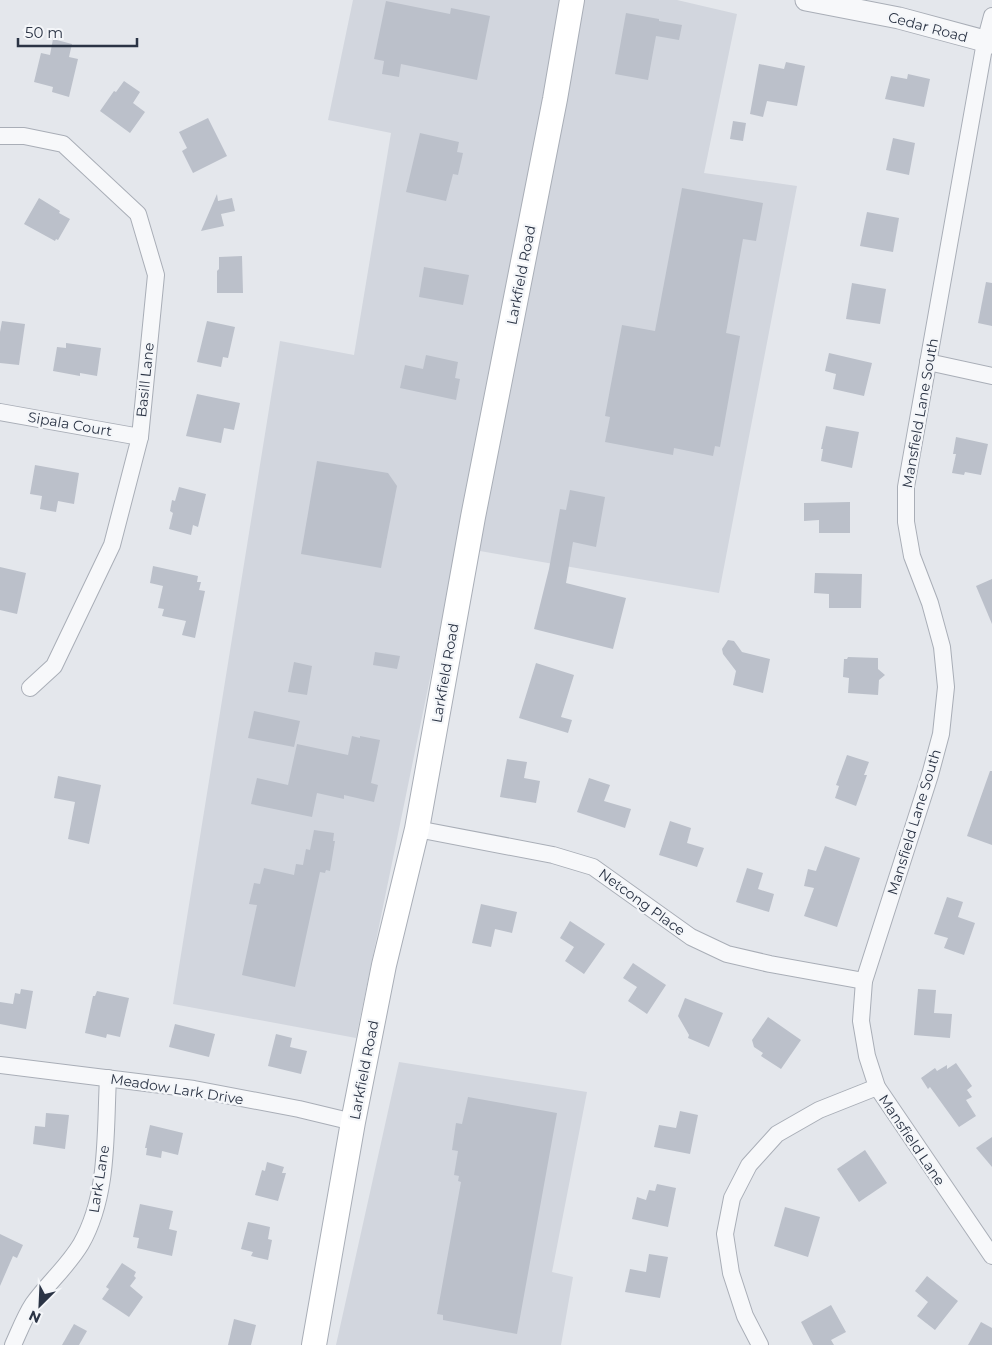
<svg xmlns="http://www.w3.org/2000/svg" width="992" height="1345" font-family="Montserrat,sans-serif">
  <rect width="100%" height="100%" fill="#e4e7ec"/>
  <g fill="#d2d6de">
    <polygon points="353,0 677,0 737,14 704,173 797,186 719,593 457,547 356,1038 173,1004 280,341 354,355 391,133 328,120"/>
    <polygon points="399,1062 587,1092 552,1272 573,1277 561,1345 336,1345"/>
  </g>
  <g fill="#bbc0ca">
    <polygon points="386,1 450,14 451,8 490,16 477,80 401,64 399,77 382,74 384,61 374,59"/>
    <polygon points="626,13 659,19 659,21 682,25 679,40 656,36 648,80 615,74"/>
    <polygon points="53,39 72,44 69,57 78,59 69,97 52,92 53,87 34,82 41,53 50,55"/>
    <polygon points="786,62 805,66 797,106 767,101 763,117 750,114 759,64 784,69"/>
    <polygon points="908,74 930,79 924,107 885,99 891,76 907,79"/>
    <polygon points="124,81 140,92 133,103 145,112 130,133 100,111 114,91 116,92"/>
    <polygon points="208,118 227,156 193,173 182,151 187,148 179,132"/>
    <polygon points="733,121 746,123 743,141 730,139"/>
    <polygon points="420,133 459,142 457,152 463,153 458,175 453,174 446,201 406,192"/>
    <polygon points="893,138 915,143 909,175 886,170"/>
    <polygon points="682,188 763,203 756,241 743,239 726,333 740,336 720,447 715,446 713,456 674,448 673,455 605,442 610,417 605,416 622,325 655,331"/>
    <polygon points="217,194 218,201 232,198 235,211 221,214 224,226 201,231"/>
    <polygon points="39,198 60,211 59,213 70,219 58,240 56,239 55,241 24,224"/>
    <polygon points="867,212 899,218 893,252 860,246"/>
    <polygon points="242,256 243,293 217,293 217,271 219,269 219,257"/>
    <polygon points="424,267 469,275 463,305 419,297"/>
    <polygon points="986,282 992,283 992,326 978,323"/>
    <polygon points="852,283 886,289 880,324 846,319"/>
    <polygon points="2,321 25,324 19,365 0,363 0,332"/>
    <polygon points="207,321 235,327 228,358 223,357 221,367 197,362"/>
    <polygon points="66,343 101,348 97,376 80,373 80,376 53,371 57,347 66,348"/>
    <polygon points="829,353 872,363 864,396 833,389 836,374 825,371"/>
    <polygon points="426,355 458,362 455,378 460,379 456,400 400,388 405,365 423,369"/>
    <polygon points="197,394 240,403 234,430 224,428 221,443 186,436"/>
    <polygon points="826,426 859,432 852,468 821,461 823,449 821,449"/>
    <polygon points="956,437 988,444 981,475 965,472 964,475 952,473 956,454 953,454"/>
    <polygon points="317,461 388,473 397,486 381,568 301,554"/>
    <polygon points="35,465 79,473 74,504 58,501 56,512 40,509 42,496 30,494"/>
    <polygon points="179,487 206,494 198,527 193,525 191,535 169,529 173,513 170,511 172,500 175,501"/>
    <polygon points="570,490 605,497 596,547 573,542 566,583 626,598 613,649 534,629 549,569 560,509 566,510"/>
    <polygon points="850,502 850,533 819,533 819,520 804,521 804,503"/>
    <polygon points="153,566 198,576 197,582 201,582 199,590 205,591 195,638 182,635 186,621 162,616 164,609 158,608 163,586 150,583"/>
    <polygon points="0,567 26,573 17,614 0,610"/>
    <polygon points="815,573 862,574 861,608 829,608 829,594 814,593"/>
    <polygon points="992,579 992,624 976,586"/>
    <polygon points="728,640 734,641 742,652 770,659 763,693 733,685 736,671 723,654 722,649"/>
    <polygon points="375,652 400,656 397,669 373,665"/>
    <polygon points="848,657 878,658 878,669 885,675 879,680 878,695 848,693 849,678 843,677 844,659 847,659"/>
    <polygon points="294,662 312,666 307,695 288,692"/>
    <polygon points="536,663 574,675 561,717 572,720 568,733 519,718"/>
    <polygon points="254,711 300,721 294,747 248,738"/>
    <polygon points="352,736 360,738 360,736 380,740 371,783 378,785 374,802 344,795 344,799 317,793 312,817 251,804 257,778 288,785 297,744 348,755"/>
    <polygon points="847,755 869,762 864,775 867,775 856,806 835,798 839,786 836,785"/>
    <polygon points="507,759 527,762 524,778 540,781 536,803 500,797"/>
    <polygon points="990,771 992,771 992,845 967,836"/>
    <polygon points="58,776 101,785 89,844 68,839 75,802 54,798"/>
    <polygon points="589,778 610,785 604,801 631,809 625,828 577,812"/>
    <polygon points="670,821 691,828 687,843 704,848 697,867 659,855"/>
    <polygon points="314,830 334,833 333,841 335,841 330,871 326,870 325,873 320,872 295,987 242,975 257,905 249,904 254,883 260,884 264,868 294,875 296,864 303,865 306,849 310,850"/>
    <polygon points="825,846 860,858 837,927 804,916 814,888 804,886 808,869 816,871"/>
    <polygon points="747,868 763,873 758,889 774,894 769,912 736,902"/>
    <polygon points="947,897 963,902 958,917 975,923 964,955 944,948 948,938 934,934"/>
    <polygon points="481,904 517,912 512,933 495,929 491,947 472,943"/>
    <polygon points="570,921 605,944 584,974 565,961 574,947 560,938"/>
    <polygon points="633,963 666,985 647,1014 628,1001 637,987 623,978"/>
    <polygon points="21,989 33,991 26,1029 0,1024 0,1002 13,1004 15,993 20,994"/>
    <polygon points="918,989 936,990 934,1013 952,1014 950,1038 914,1035"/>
    <polygon points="97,991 129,998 120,1037 107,1034 106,1038 85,1033 93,996 95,996"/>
    <polygon points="685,998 723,1013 709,1047 688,1038 689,1035 678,1016"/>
    <polygon points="768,1017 801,1040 781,1069 761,1056 763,1053 754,1047 752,1040"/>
    <polygon points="175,1024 215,1034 209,1057 169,1047"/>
    <polygon points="276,1034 292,1038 290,1047 307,1051 301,1074 268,1066"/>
    <polygon points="956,1063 972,1086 967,1090 972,1097 966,1100 976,1116 959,1127 930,1087 928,1089 921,1078 935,1068 937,1071 947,1065 947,1069"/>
    <polygon points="468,1097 557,1113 517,1334 443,1320 443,1315 437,1314 461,1182 458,1181 459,1176 454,1175 458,1151 452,1150 456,1123 462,1124"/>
    <polygon points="680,1111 698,1115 690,1154 654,1147 659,1125 676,1128"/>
    <polygon points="46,1113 69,1115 65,1149 33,1144 35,1126 45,1127"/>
    <polygon points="150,1125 183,1133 178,1155 162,1151 161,1158 146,1155 147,1148 145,1148"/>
    <polygon points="992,1137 992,1167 976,1148"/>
    <polygon points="865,1150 887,1183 859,1202 837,1169"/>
    <polygon points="267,1162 284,1167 282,1173 286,1173 278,1201 255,1195 262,1170 265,1171"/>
    <polygon points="657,1184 676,1188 668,1227 632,1219 637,1197 646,1200 649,1190 655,1191"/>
    <polygon points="140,1204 173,1211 169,1229 177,1231 172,1256 137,1248 139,1238 133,1237"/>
    <polygon points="785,1207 820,1217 808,1257 774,1246"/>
    <polygon points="248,1222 270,1227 268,1239 272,1240 268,1260 251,1256 253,1252 241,1249"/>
    <polygon points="0,1234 23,1245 17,1258 13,1256 0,1286"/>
    <polygon points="649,1254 668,1257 660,1298 625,1292 630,1269 646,1272"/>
    <polygon points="122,1263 136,1272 134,1276 136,1278 130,1286 143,1297 129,1317 102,1299 109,1289 106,1287"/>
    <polygon points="927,1276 958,1301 935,1330 917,1316 928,1302 915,1291"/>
    <polygon points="831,1305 846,1332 831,1340 834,1345 813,1345 801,1322"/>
    <polygon points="234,1319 256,1325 251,1345 228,1345"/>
    <polygon points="981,1322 992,1328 992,1345 968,1345"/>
    <polygon points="74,1324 87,1331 79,1345 62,1345"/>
  </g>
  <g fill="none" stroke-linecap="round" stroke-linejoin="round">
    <g stroke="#a9aeb7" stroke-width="18">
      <g id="minor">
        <polyline points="992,16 985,42 906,487 906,522 912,556 930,603 942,647 946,687 941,734 930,775 864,981 861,1021 867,1056 877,1087 992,1256"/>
        <polyline points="0,136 24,136 63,144 138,214 156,275 140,437 112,545 54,666 30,688"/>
        <polyline points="928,362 992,376"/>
        <polyline points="0,412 140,437"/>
        <polyline points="417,829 553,855 593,867 691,937 727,954 770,964 864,981"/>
        <polyline points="0,1065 194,1089 299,1109 353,1122"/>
        <path d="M13,1345C19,1332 25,1316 33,1304C48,1283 68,1266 81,1244C109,1195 105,1133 108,1078"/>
        <polyline points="760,1345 745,1316 731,1273 725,1234 732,1198 749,1165 777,1134 819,1110 877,1087"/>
      </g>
    </g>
    <g stroke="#a9aeb7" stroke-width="23">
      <polyline id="tertiary" points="806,0 899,18 992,43"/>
    </g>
    <g stroke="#a9aeb7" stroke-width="26">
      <polyline id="secondary" points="314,1345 353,1122 384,965 417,829 473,517 555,99 572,0"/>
    </g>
    <use href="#minor" stroke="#f7f8fa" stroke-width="16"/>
    <use href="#tertiary" stroke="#f7f8fa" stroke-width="21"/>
    <use href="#secondary" stroke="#fff" stroke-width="24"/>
  </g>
  <g text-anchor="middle" stroke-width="4.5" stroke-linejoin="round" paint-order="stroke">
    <g font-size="14" fill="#2b3445" stroke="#f4f6f9">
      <text transform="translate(928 27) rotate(15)" y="5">Cedar Road</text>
      <text transform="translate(521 275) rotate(-79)" y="5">Larkfield Road</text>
      <text transform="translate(145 380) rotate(-84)" y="5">Basill Lane</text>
      <text transform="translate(920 413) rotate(-80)" y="5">Mansfield Lane South</text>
      <text transform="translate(70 424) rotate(10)" y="5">Sipala Court</text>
      <text transform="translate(445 673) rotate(-80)" y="5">Larkfield Road</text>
      <text transform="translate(914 822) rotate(-73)" y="5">Mansfield Lane South</text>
      <text transform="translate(642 902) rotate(36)" y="5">Netcong Place</text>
      <text transform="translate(364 1070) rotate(-79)" y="5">Larkfield Road</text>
      <text transform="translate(177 1089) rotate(9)" y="5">Meadow Lark Drive</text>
      <text transform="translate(912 1140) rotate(56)" y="5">Mansfield Lane</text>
      <text transform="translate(99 1179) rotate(-81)" y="5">Lark Lane</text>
    </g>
  </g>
  <g transform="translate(40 1305) rotate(204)" stroke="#f4f6f9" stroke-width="4" paint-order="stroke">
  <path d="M0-4L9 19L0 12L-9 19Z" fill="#2b3445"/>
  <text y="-8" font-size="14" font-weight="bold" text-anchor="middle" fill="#2b3445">N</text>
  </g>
  <path d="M18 38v8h119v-8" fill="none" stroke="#2b3445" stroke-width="2.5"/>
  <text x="25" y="38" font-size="15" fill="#2b3445" stroke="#f4f6f9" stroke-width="4" paint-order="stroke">50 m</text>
</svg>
